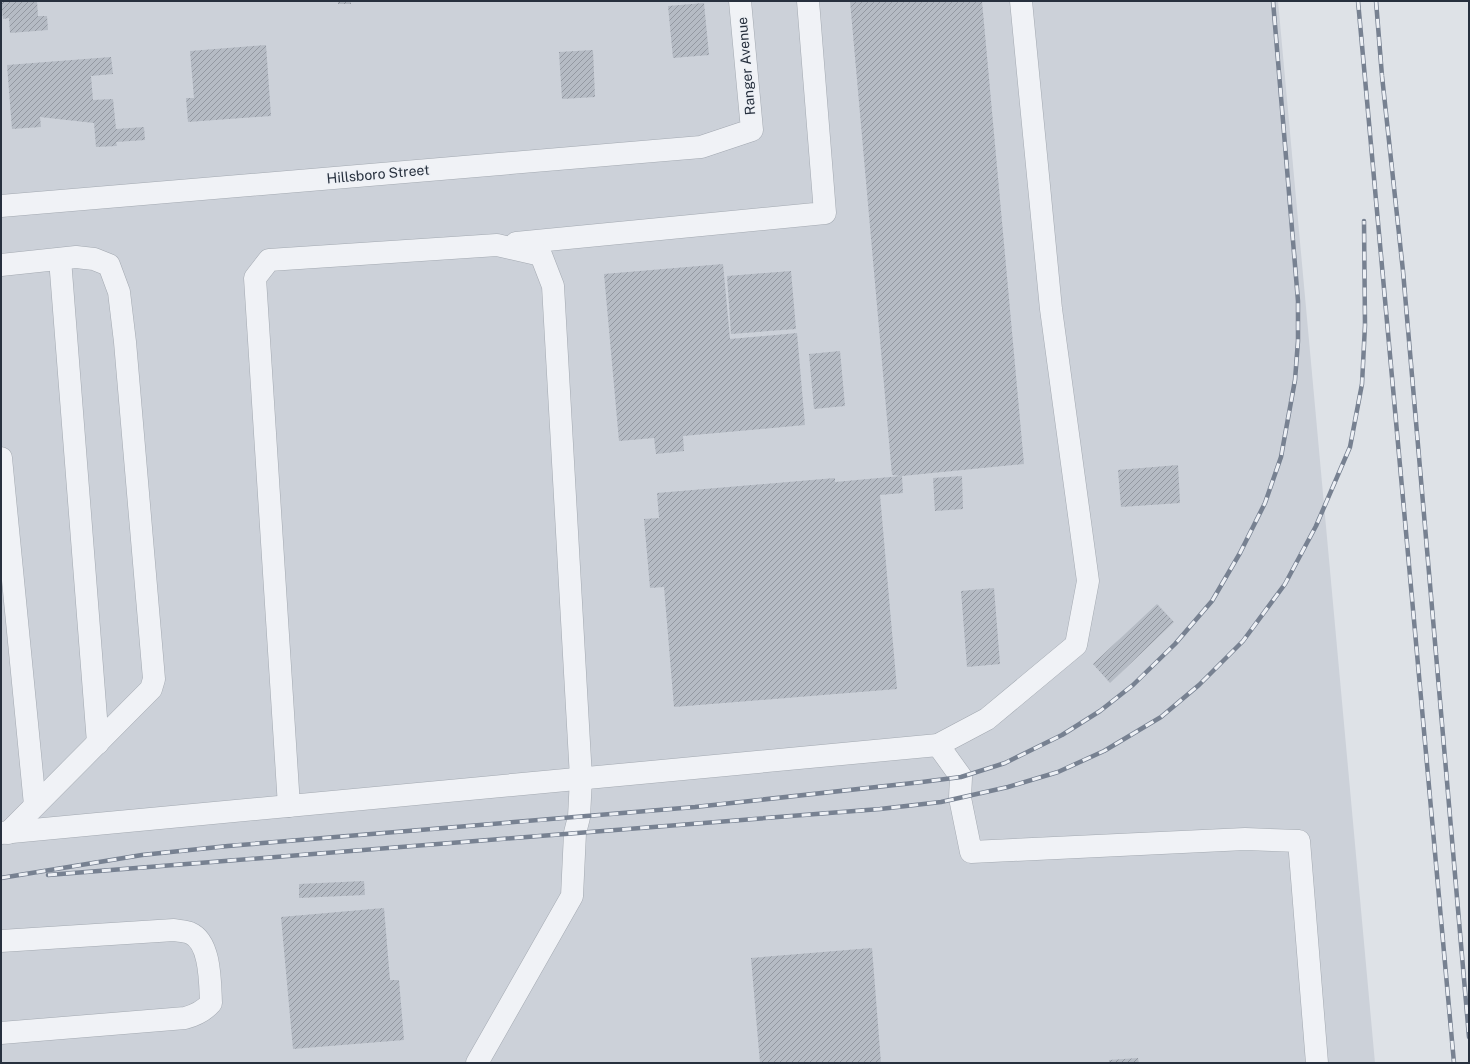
<svg xmlns="http://www.w3.org/2000/svg" width="1470" height="1064" font-family="'Public Sans',sans-serif">
  <defs>
    <pattern id="building-hatch" width="6" height="6" patternUnits="userSpaceOnUse"><rect width="6" height="6" fill="#b5bbc4"/><path d="M-1 1l2-2M0 6l6-6M5 7l2-2" fill="none" stroke="#9398a1"/></pattern>
  </defs>
  <rect width="100%" height="100%" fill="#dee2e7"/>
  <polygon fill="#ccd1d9" points="1,1 1278,1 1375,1063 1,1063"/>
  <g fill="url(#building-hatch)">
    <polygon points="1,1 37,1 38,16 47,16 48,30 10,33 9,18 3,19"/>
    <rect x="338" y="1" width="13" height="3"/>
    <polygon points="850,1 982,1 1024,464 902,476 903,493 880,495 897,689 674,707 664,587 650,588 644,519 659,518 657,493 835,478 835,482 901,476 892,475"/>
    <polygon points="704,3 709,55 673,58 668,6"/>
    <polygon points="266,45 271,116 188,122 186,98 194,98 190,51"/>
    <polygon points="593,50 595,97 562,99 559,52"/>
    <polygon points="111,57 113,74 91,76 93,100 113,99 116,129 144,127 145,140 116,142 117,146 96,147 94,123 40,117 41,127 12,129 7,65"/>
    <polygon points="723,264 730,339 797,333 805,425 683,436 684,451 656,454 654,438 619,441 604,274"/>
    <polygon points="791,271 796,329 731,334 727,276"/>
    <polygon points="840,351 845,406 814,409 809,354"/>
    <polygon points="1178,465 1180,503 1121,507 1118,470"/>
    <polygon points="962,476 963,509 935,511 933,478"/>
    <polygon points="994,588 1000,664 967,667 961,591"/>
    <polygon points="1157,604 1174,622 1110,683 1093,664"/>
    <polygon points="364,881 365,895 299,898 299,884"/>
    <polygon points="384,908 390,980 399,980 404,1040 293,1049 281,917"/>
    <polygon points="872,948 881,1063 760,1063 751,958"/>
    <polygon points="1138,1058 1139,1063 1109,1063 1109,1060"/>
  </g>
  <g fill="none" stroke-linecap="round" stroke-linejoin="round">
    <g stroke="#a3a9b1" stroke-width="23">
      <g id="minor">
        <polyline points="1,206 701,147 752,130 740,1"/>
        <polyline points="516,243 825,213 808,1"/>
        <polyline points="60,259 98,743"/>
        <polyline points="1,265 76,257 94,259 109,265 119,292 125,342 154,679 151,689 8,833"/>
        <polyline points="1,458 35,805"/>
        <polyline points="938,745 961,777 960,798 971,852 1245,839 1299,841 1317,1063"/>
        <polyline points="289,806 255,278 269,260 497,245 541,255 553,286 581,778 579,817 575,833 572,896 477,1063"/>
        <polyline points="1,833 938,745 987,719 1076,645 1088,581 1051,309 1021,1"/>
        <path d="M1,941L174,930C179,931 185,931 190,933C211,942 210,983 211,1003C204,1011 196,1015 185,1018L1,1033"/>
      </g>
    </g>
    <use href="#minor" stroke="#f0f2f6" stroke-width="22"/>
    <g stroke="#778191" stroke-width="4.5">
      <g id="rail">
        <polyline points="1358,1 1454,1063"/>
        <polyline points="1376,1 1382,76 1403,271 1469,1037"/>
        <polyline points="48,875 880,809 941,802 1008,787 1058,772 1104,751 1161,717 1199,685 1243,641 1285,584 1316,526 1350,447 1362,384 1365,325 1364,221"/>
        <polyline points="1,878 142,855 228,846 695,807 922,782 961,777 1005,763 1062,735 1100,711 1133,685 1175,644 1212,601 1240,553 1265,503 1281,457 1295,380 1298,341 1298,301 1273,1"/>
      </g>
    </g>
    <use href="#rail" stroke="#edf0f5" stroke-width="3" stroke-dasharray="9" stroke-linecap="butt"/>
  </g>
  <g text-anchor="middle" stroke-width="3" stroke-linejoin="round" paint-order="stroke">
    <g font-size="14" fill="#27303e" stroke="#edf0f5">
      <text transform="translate(746 66) rotate(-95)" y="5">Ranger Avenue</text>
      <text transform="translate(378 174) rotate(-5)" y="5">Hillsboro Street</text>
    </g>
  </g>
  <rect width="1470" height="1064" fill="none" stroke="#27303e" stroke-width="4"/>
</svg>
